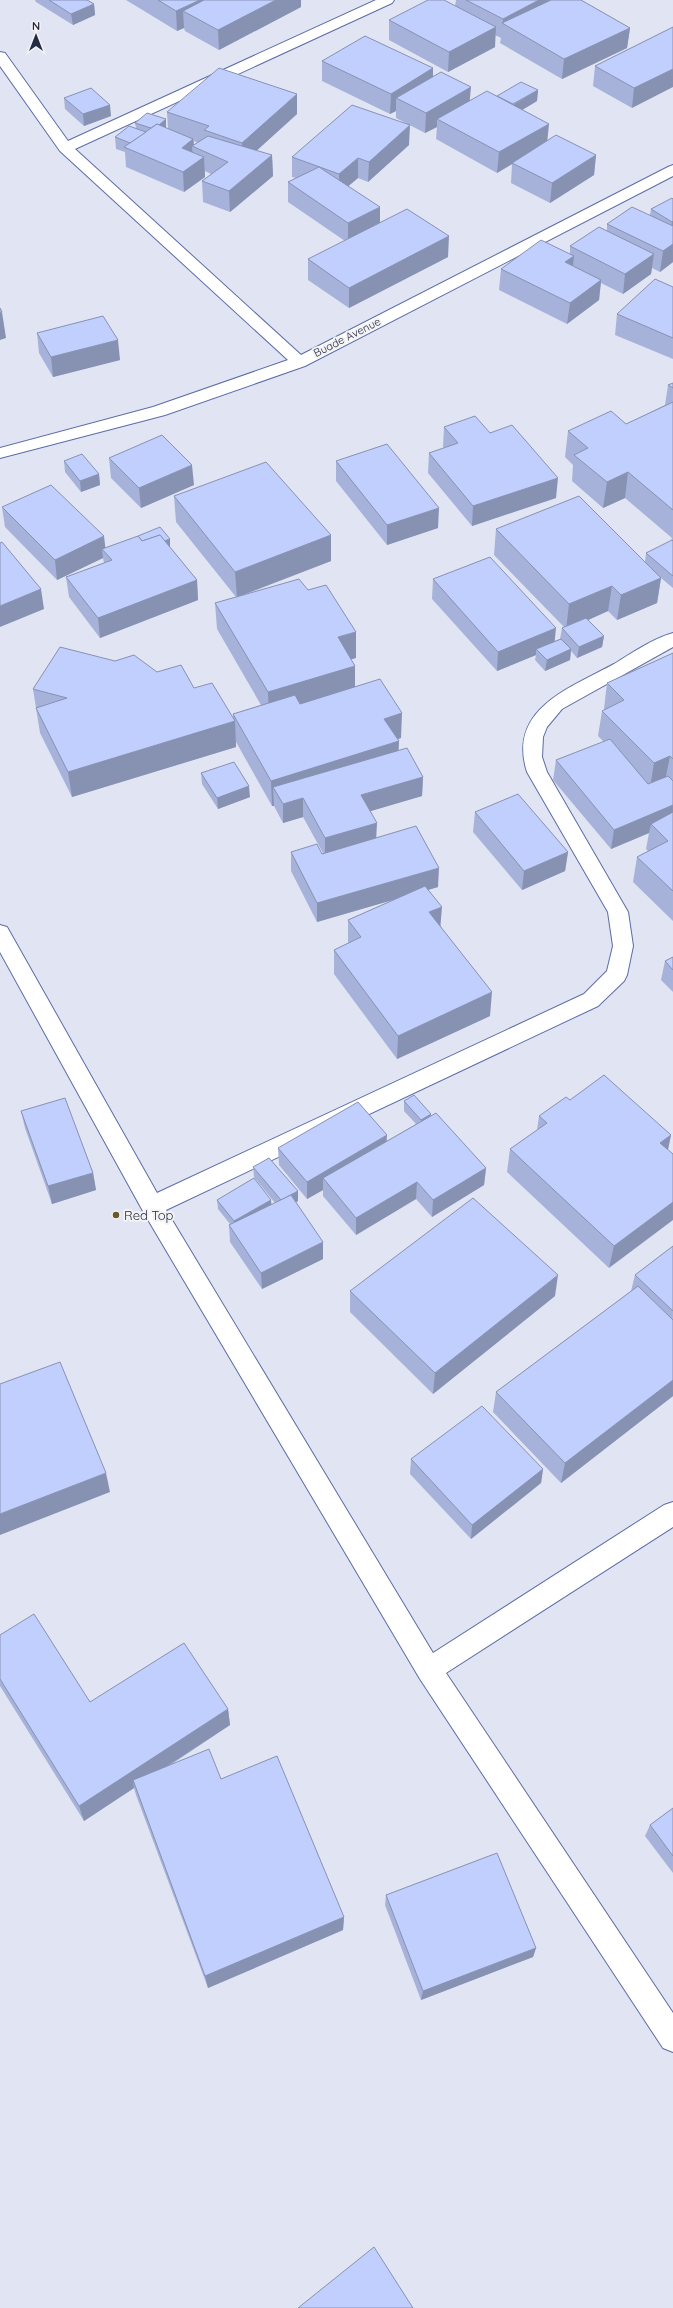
<svg xmlns="http://www.w3.org/2000/svg" width="673" height="2308" font-family="Quicksand,sans-serif">
  <rect width="100%" height="100%" fill="#e1e5f3"/>
  <g fill="none" stroke-linecap="round" stroke-linejoin="round">
    <g stroke="#5c6ca7" stroke-width="2">
      <g id="minor">
        <polygon points="376,0 394,0 392,3 75,149 301,355 668,167 673,165 673,176 305,366 165,415 0,458 0,448 153,407 288,360 60,151 0,66 0,52 5,53 68,141"/>
        <path d="M673,633V647L562,709L547,727L543,737L542,757L547,772L628,912L633,946L627,975L624,981L598,1006L166,1210L433,1653L664,1505L673,1502V1527L446,1673L673,2013V2052L663,2048L420,1679L144,1213L0,952V925L7,927L157,1193L584,994L607,971L613,946L608,912L527,772C507,709 570,688 614,664C632,653 652,639 673,633Z"/>
      </g>
    </g>
    <use href="#minor" fill="#fff" fill-rule="evenodd"/>
  </g>
  <g fill="#a6b2da" fill-rule="evenodd">
    <polygon points="35,0 87,0 94,4 95,15 73,25 36,2"/>
    <polygon points="126,0 301,0 301,7 219,50 185,31 184,28 177,31"/>
    <polygon points="456,0 581,0 630,28 627,48 562,79 500,43 501,38 495,35 495,47 448,72 389,40 389,20 455,6"/>
    <polygon points="673,27 632,108 593,86 595,66"/>
    <polygon points="322,61 433,68 433,77 470,100 538,90 537,101 522,110 547,141 596,155 594,175 550,203 511,183 512,164 497,173 436,139 437,127 425,133 396,118 396,111 390,114 322,81"/>
    <polygon points="64,98 111,116 84,126 65,109"/>
    <path d="M167,112L297,114L256,151L272,155L273,176L230,212L203,202L202,181L211,174L205,171V177L184,192L126,167L125,152L116,149L115,137L136,128L135,123L168,129ZM194,141L198,143L194,145Z"/>
    <polygon points="409,145 368,182 358,178 348,186 380,223 448,257 349,308 308,280 308,259 345,241 288,202 288,182 296,178 292,177 292,157"/>
    <polygon points="673,199 673,262 660,272 652,268 651,274 623,294 601,283 599,300 567,324 499,290 501,269 570,254 570,246 607,230 607,224 650,215 651,209"/>
    <polygon points="673,287 673,359 615,335 617,314"/>
    <polygon points="37,333 120,360 53,377 39,353"/>
    <polygon points="673,383 673,588 661,578 657,603 617,620 608,611 588,620 604,636 602,647 577,658 571,651 570,660 545,671 535,660 536,655 497,671 432,599 433,579 555,641 560,639 562,628 564,627 494,555 496,529 645,562 646,553 671,541 672,538 625,498 603,508 572,481 573,465 565,457 568,431 626,424 665,405 668,385"/>
    <polygon points="444,427 490,433 556,498 472,526 428,473 429,453 444,448 443,447"/>
    <polygon points="109,458 194,485 141,508 111,478"/>
    <polygon points="64,461 99,474 100,485 81,492 65,472"/>
    <polygon points="336,461 438,528 387,545 336,481"/>
    <polygon points="174,496 331,535 331,561 241,596 356,658 351,659 355,687 401,738 397,739 398,750 423,777 422,796 370,811 376,838 438,887 428,890 441,927 490,1016 397,1059 334,974 334,950 348,943 348,920 398,898 317,922 291,871 291,852 323,853 303,817 283,823 274,806 272,806 236,742 236,747 72,797 40,733 33,689 157,672 194,688 233,718 233,714 261,705 217,629 215,603 236,597 176,522"/>
    <polygon points="2,507 106,548 138,536 170,539 170,548 197,580 198,600 100,638 69,597 66,577 104,563 103,558 57,580 5,527"/>
    <polygon points="673,653 673,921 633,882 637,857 648,851 646,849 649,833 611,849 553,780 556,760 604,742 598,736 602,711 604,710 604,709 607,683"/>
    <polygon points="201,773 250,797 218,809 202,784"/>
    <polygon points="475,812 568,852 565,871 522,890 473,832"/>
    <polygon points="673,957 673,992 661,980 665,961"/>
    <polygon points="570,1100 671,1135 668,1150 609,1268 507,1172 510,1149 537,1130 539,1116"/>
    <polygon points="404,1101 431,1116 486,1168 484,1185 432,1217 416,1199 356,1235 323,1196 323,1190 307,1199 279,1165 278,1148 387,1141 416,1124 404,1111"/>
    <polygon points="21,1111 93,1173 96,1190 52,1204 25,1128"/>
    <polygon points="253,1167 298,1191 298,1201 296,1202 323,1259 262,1289 230,1242 229,1225 230,1224 218,1209 217,1200 271,1200 271,1205 275,1203 254,1177"/>
    <polygon points="673,1246 673,1396 561,1483 493,1412 496,1392 631,1291 635,1275"/>
    <polygon points="350,1291 555,1296 433,1394 350,1312"/>
    <polygon points="411,1459 543,1469 541,1483 471,1539 410,1474"/>
    <polygon points="0,1635 90,1702 228,1709 230,1725 169,1766 221,1779 344,1917 343,1930 208,1988 136,1795 134,1788 84,1821 0,1686"/>
    <polygon points="673,1808 673,1873 645,1836 650,1825"/>
    <polygon points="386,1895 536,1948 533,1957 421,2000 385,1905"/>
  </g>
  <g fill="#8791b2">
    <polygon points="200,0 234,0 183,11 184,28 177,31 176,11"/>
    <polygon points="276,0 301,0 301,7 219,50 218,30"/>
    <polygon points="539,0 572,0 503,24 503,19"/>
    <polygon points="94,4 95,15 73,25 71,14"/>
    <polygon points="496,27 495,47 448,72 449,52"/>
    <polygon points="630,28 627,48 562,79 564,59"/>
    <polygon points="433,68 433,89 396,98 396,111 390,114 391,94"/>
    <polygon points="673,69 673,87 632,108 634,88"/>
    <polygon points="471,87 469,108 437,119 437,127 425,133 426,113"/>
    <polygon points="538,90 537,101 512,116 513,105"/>
    <polygon points="297,94 297,114 243,163 242,143"/>
    <polygon points="110,105 111,116 84,126 83,114"/>
    <polygon points="166,119 166,130 153,129"/>
    <polygon points="549,124 547,144 512,163 512,164 497,173 499,152"/>
    <polygon points="410,125 409,145 368,182 369,162"/>
    <polygon points="193,139 194,147 192,146 193,160 182,148"/>
    <polygon points="272,155 273,176 230,212 229,191"/>
    <polygon points="596,155 594,175 550,203 552,183"/>
    <polygon points="204,157 205,177 184,192 183,172"/>
    <polygon points="358,158 358,178 339,194 339,174"/>
    <polygon points="380,207 380,228 348,243 348,223"/>
    <polygon points="673,221 673,232 670,233 672,222"/>
    <polygon points="449,236 448,257 349,308 349,288"/>
    <polygon points="673,244 673,262 660,272 663,251"/>
    <polygon points="654,254 651,274 623,294 625,274"/>
    <polygon points="574,256 572,276 565,262"/>
    <polygon points="601,280 599,300 567,324 570,303"/>
    <polygon points="2,312 6,338 0,340 0,313"/>
    <polygon points="118,340 120,360 53,377 51,357"/>
    <polygon points="192,465 194,485 141,508 139,488"/>
    <polygon points="628,472 625,498 603,508 607,482"/>
    <polygon points="99,474 100,485 81,492 80,481"/>
    <polygon points="558,478 556,498 472,526 473,506"/>
    <polygon points="439,508 438,528 387,545 387,525"/>
    <polygon points="331,535 331,561 237,597 235,572"/>
    <polygon points="104,536 106,553 102,549 103,558 57,580 55,560"/>
    <polygon points="170,539 170,550 145,548"/>
    <polygon points="661,578 657,603 617,620 621,595"/>
    <polygon points="197,580 198,600 100,638 98,618"/>
    <polygon points="612,586 608,611 566,630 569,604"/>
    <polygon points="41,589 44,609 0,627 0,606"/>
    <polygon points="556,628 554,648 536,649 536,655 497,671 498,652"/>
    <polygon points="356,632 356,658 338,663 338,637"/>
    <polygon points="604,636 602,647 577,658 579,647"/>
    <polygon points="571,649 570,660 545,671 547,660"/>
    <polygon points="355,666 355,691 269,718 268,692"/>
    <polygon points="402,713 401,738 383,744 384,719"/>
    <polygon points="235,721 236,747 72,797 68,772"/>
    <polygon points="399,741 398,767 273,787 274,806 272,806 271,781"/>
    <polygon points="670,756 665,781 650,788 654,763"/>
    <polygon points="423,777 422,796 361,814 361,795"/>
    <polygon points="249,786 250,797 218,809 217,798"/>
    <polygon points="303,798 303,817 283,823 283,804"/>
    <polygon points="673,805 673,823 651,824 649,833 611,849 614,830"/>
    <polygon points="377,823 376,842 325,857 325,838"/>
    <polygon points="568,852 565,871 522,890 524,871"/>
    <polygon points="439,868 438,887 317,922 317,903"/>
    <polygon points="442,907 440,931 429,912"/>
    <polygon points="492,992 490,1016 397,1059 398,1036"/>
    <polygon points="431,1114 431,1123 421,1130 421,1120"/>
    <polygon points="387,1135 386,1152 323,1178 323,1190 307,1199 307,1182"/>
    <polygon points="671,1135 666,1158 660,1143"/>
    <polygon points="486,1168 484,1185 432,1217 433,1200"/>
    <polygon points="93,1173 96,1190 52,1204 48,1186"/>
    <polygon points="417,1182 416,1199 356,1235 356,1218"/>
    <polygon points="298,1191 298,1201 282,1211 281,1201"/>
    <polygon points="271,1200 272,1209 235,1230 234,1221"/>
    <polygon points="673,1202 673,1220 609,1268 614,1246"/>
    <polygon points="323,1242 323,1259 262,1289 261,1273"/>
    <polygon points="558,1275 555,1296 433,1394 435,1373"/>
    <polygon points="673,1380 673,1396 561,1483 565,1463"/>
    <polygon points="543,1469 541,1483 471,1539 472,1525"/>
    <polygon points="106,1473 110,1492 0,1535 0,1514"/>
    <polygon points="228,1709 230,1725 135,1787 133,1780 134,1788 84,1821 79,1806"/>
    <polygon points="344,1917 343,1930 208,1988 205,1976"/>
    <polygon points="536,1948 533,1957 421,2000 423,1991"/>
  </g>
  <g fill="#c1cffe" stroke="#8791b2">
    <polygon points="49,0 87,0 94,4 71,14"/>
    <polygon points="158,0 200,0 176,11"/>
    <polygon points="204,0 276,0 218,30 183,11"/>
    <polygon points="428,0 444,0 496,27 449,52 389,20"/>
    <polygon points="466,0 539,0 503,19"/>
    <polygon points="551,0 581,0 630,28 564,59 502,23"/>
    <polygon points="673,27 673,69 634,88 595,66"/>
    <polygon points="365,36 433,68 391,94 322,61"/>
    <polygon points="219,68 297,94 242,143 204,130 209,126 167,112"/>
    <polygon points="441,72 471,87 426,113 396,98"/>
    <polygon points="521,82 538,90 513,104 497,96"/>
    <polygon points="91,88 110,105 83,114 64,98"/>
    <polygon points="487,91 549,124 499,152 437,119"/>
    <polygon points="352,105 410,125 369,162 358,158 339,174 292,157"/>
    <polygon points="147,113 166,119 159,125 157,124 151,128 135,123"/>
    <polygon points="157,124 193,139 182,148 204,157 183,172 124,147"/>
    <polygon points="129,126 146,132 130,143 115,137"/>
    <polygon points="556,135 596,155 552,183 512,163"/>
    <polygon points="208,136 272,155 229,191 202,181 228,162 192,146"/>
    <polygon points="319,167 380,207 348,223 288,182"/>
    <polygon points="672,198 673,199 673,221 672,222 651,209"/>
    <polygon points="632,207 673,226 673,244 663,251 607,224"/>
    <polygon points="407,209 449,236 349,288 308,259"/>
    <polygon points="599,227 654,254 625,274 570,246"/>
    <polygon points="541,240 574,256 565,262 601,280 570,303 501,269"/>
    <polygon points="655,279 673,287 673,338 617,314"/>
    <polygon points="0,308 2,312 0,313"/>
    <polygon points="103,316 118,340 51,357 37,333"/>
    <polygon points="673,383 673,388 668,385"/>
    <polygon points="673,402 673,510 628,472 607,482 574,455 588,448 568,431 611,411 626,424"/>
    <polygon points="475,416 490,433 512,425 558,478 473,506 429,453 458,443 444,427"/>
    <polygon points="162,435 192,465 139,488 109,458"/>
    <polygon points="387,444 439,508 387,525 336,461"/>
    <polygon points="82,454 99,474 80,481 64,461"/>
    <polygon points="266,462 331,535 235,572 174,496"/>
    <polygon points="51,485 104,536 55,560 2,507"/>
    <polygon points="579,496 661,578 621,595 612,586 569,604 496,529"/>
    <polygon points="160,527 170,539 164,541 160,535 142,541 138,536"/>
    <polygon points="160,535 197,580 98,618 66,577 112,560 102,549 138,536 142,541"/>
    <polygon points="672,540 673,541 673,576 646,553"/>
    <polygon points="2,542 41,589 0,606 0,543"/>
    <polygon points="490,557 556,628 498,652 433,579"/>
    <polygon points="299,579 308,590 326,585 356,632 338,637 355,666 268,692 215,603"/>
    <polygon points="586,618 604,636 579,647 562,628"/>
    <polygon points="561,639 571,649 547,660 536,649"/>
    <polygon points="60,647 115,661 134,655 157,672 181,665 194,688 212,683 235,721 68,772 36,708 67,698 33,689"/>
    <polygon points="673,653 673,759 670,756 654,763 602,711 624,700 607,683"/>
    <polygon points="380,679 402,713 384,719 399,741 271,781 233,714 295,695 300,704"/>
    <polygon points="610,739 648,784 668,776 673,781 673,805 614,830 556,760"/>
    <polygon points="407,748 423,777 361,795 377,823 325,838 303,798 283,804 273,787"/>
    <polygon points="234,762 249,786 217,798 201,773"/>
    <polygon points="518,794 568,852 524,871 475,812"/>
    <polygon points="673,812 673,891 637,857 668,841 651,824"/>
    <polygon points="416,826 439,868 317,903 291,852 317,844 322,854"/>
    <polygon points="425,886 442,907 429,912 492,992 398,1036 334,950 361,937 348,920"/>
    <polygon points="673,957 673,970 665,961"/>
    <polygon points="604,1075 671,1135 660,1143 673,1154 673,1202 614,1246 510,1149 547,1123 539,1116 566,1097 570,1100"/>
    <polygon points="414,1095 431,1114 421,1120 404,1101"/>
    <polygon points="65,1098 93,1173 48,1186 21,1111"/>
    <polygon points="358,1102 387,1135 307,1182 278,1148"/>
    <polygon points="436,1113 486,1168 433,1200 417,1182 356,1218 323,1178"/>
    <polygon points="269,1158 298,1191 281,1200 253,1167"/>
    <polygon points="254,1178 271,1200 234,1221 217,1200"/>
    <polygon points="291,1195 323,1242 261,1273 229,1225"/>
    <polygon points="473,1198 558,1275 435,1373 350,1291"/>
    <polygon points="673,1246 673,1311 635,1275"/>
    <polygon points="638,1286 673,1320 673,1380 565,1463 496,1392"/>
    <polygon points="60,1362 106,1473 0,1514 0,1384"/>
    <polygon points="482,1406 543,1469 472,1525 411,1459"/>
    <polygon points="34,1614 90,1702 184,1643 228,1709 79,1806 0,1679 0,1635"/>
    <polygon points="209,1749 221,1779 277,1756 344,1917 205,1976 133,1780"/>
    <polygon points="673,1808 673,1856 650,1825"/>
    <polygon points="497,1853 536,1948 423,1991 386,1895"/>
    <polygon points="374,2247 413,2308 298,2308"/>
  </g>
  <circle fill="#6a5927" stroke="#f3f3f3" stroke-width="1.5" cx="116" cy="1215" r="4"/>
  <g text-anchor="middle" stroke-width="4" stroke-linejoin="round" paint-order="stroke">
    <g font-size="11" fill="#242b44" stroke="#f3f3f3">
      <text transform="translate(347 337) rotate(-27)" y="4">Buade Avenue</text>
    </g>
    <g font-size="13" fill="#242b44" stroke="#f3f3f3" text-anchor="start">
      <text x="124" y="1220">Red Top</text>
    </g>
  </g>
  <g transform="translate(36 36)" stroke="#f3f3f3" stroke-width="3" paint-order="stroke">
  <path d="M0-3L7 15L0 10L-7 15Z" fill="#242b44"/>
  <text y="-6" font-size="11" font-weight="bold" text-anchor="middle" fill="#242b44">N</text>
  </g>
</svg>
